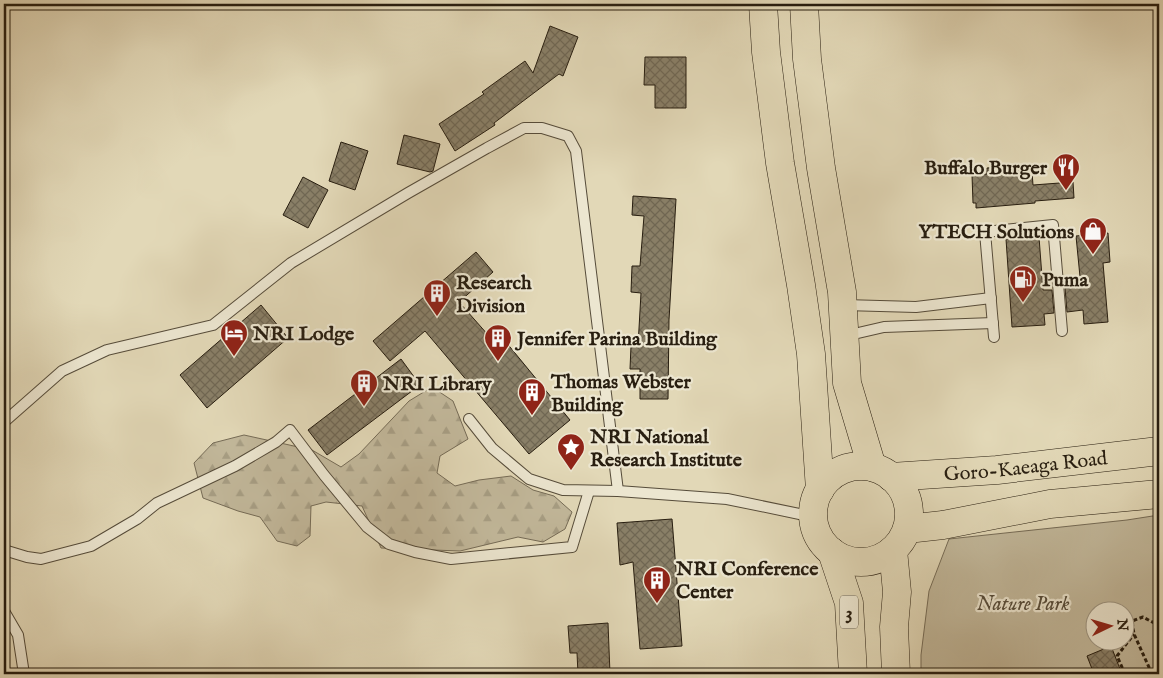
<svg xmlns="http://www.w3.org/2000/svg" width="1163" height="678" font-family="'IM FELL English',serif">
  <defs>
    <pattern id="forest-firs" width="22" height="20" patternUnits="userSpaceOnUse" patternTransform="scale(1.25)"><rect width="22" height="20" fill="#c2b89b"/><path d="M5 1l3.5 6h-7zM16 11l3.5 6h-7z" fill="#a79e84"/></pattern>
    <pattern id="building-cross-hatch" width="8" height="8" patternUnits="userSpaceOnUse" patternTransform="scale(1.25)"><rect width="8" height="8" fill="#897f67"/><path d="M0 0l8 8M0 8l8-8" fill="none" stroke="#706753"/></pattern>
  </defs>
  <rect width="100%" height="100%" fill="#e2d8b7"/>
  <filter id="stains"><feTurbulence type="fractalNoise" baseFrequency=".004" numOctaves="4"/><feColorMatrix values="0 0 0 0 .2 0 0 0 0 .09 0 0 0 0 .02 0 0 0 .5 -.17"/></filter>
  <radialGradient id="worn" r=".72"><stop offset=".6" stop-color="#630" stop-opacity="0"/><stop offset="1" stop-color="#630" stop-opacity=".3"/></radialGradient>
  <path fill="#c2b89b" stroke="#756b56" fill-rule="evenodd" d="M1159,515V674H921V655L929,591L949,539L1127,520ZM1096,610H1126V640H1096Z"/>
  <polygon fill="url(#forest-firs)" stroke="#756b56" points="432,387 453,401 468,439 440,456 437,473 455,486 479,480 511,476 533,490 554,496 572,512 565,529 543,542 518,537 460,551 381,548 362,506 326,502 311,506 310,536 297,546 277,541 260,517 238,511 203,498 194,463 213,443 244,435 312,450 341,467 359,454 409,401"/>
  <g fill="url(#building-cross-hatch)" stroke="#281e10">
    <polygon points="550,26 578,37 563,76 559,74 494,123 495,125 455,151 439,124 484,94 482,92 525,61 533,73"/>
    <polygon points="645,57 686,57 686,108 655,108 655,85 644,85"/>
    <polygon points="404,135 440,144 433,171 430,172 397,164"/>
    <polygon points="341,142 368,151 355,190 329,181"/>
    <polygon points="1025,165 1026,172 1032,172 1033,185 1073,182 1074,198 1035,201 1035,203 976,208 976,203 973,203 972,175 987,174 987,168"/>
    <polygon points="303,177 328,190 308,228 283,215"/>
    <polygon points="633,196 676,199 669,320 668,399 640,399 640,369 630,369 631,346 638,346 641,293 631,292 632,266 640,266 644,216 632,215"/>
    <polygon points="1108,233 1110,262 1103,263 1108,322 1084,324 1083,310 1067,312 1065,288 1081,287 1076,236"/>
    <polygon points="1039,237 1043,290 1052,290 1054,313 1044,314 1045,325 1012,327 1006,239"/>
    <polygon points="476,252 493,272 459,302 489,336 496,330 570,420 529,454 425,331 390,361 373,341"/>
    <polygon points="261,305 288,338 207,408 180,375"/>
    <polygon points="401,359 420,385 327,455 308,430"/>
    <polygon points="672,519 682,646 640,649 633,562 620,565 617,523"/>
    <polygon points="608,623 610,674 578,674 577,653 570,653 568,626"/>
    <polygon points="1111,646 1122,674 1094,674 1087,656"/>
  </g>
  <g fill="none" stroke-linecap="round" stroke-linejoin="round">
    <g stroke="#564c3a" stroke-width="12">
      <g id="service">
        <polyline points="844,305 916,307 991,298"/>
        <polyline points="845,336 884,327 993,323"/>
        <polyline points="994,337 985,232 1053,225 1062,331"/>
        <polyline points="469,419 492,448 529,479 563,490 618,491 727,499 814,517"/>
        <polyline points="4,422 62,371 107,350 213,325 291,263 408,193 487,148 524,128 542,128 568,136 576,151 618,491"/>
        <polyline points="4,550 27,557 41,559 91,546 137,519 157,503 235,466 276,442 290,430 324,475 367,527 389,544 415,552 451,559 572,547 589,491"/>
        <polyline points="4,611 18,635 24,674"/>
      </g>
    </g>
    <g stroke="#281e10" stroke-width="29">
      <g id="primary">
        <polyline points="763,4 766,52 780,163 801,285 811,354 820,490"/>
        <polyline points="804,4 807,59 821,168 842,292 847,383 872,467"/>
        <circle cx="861" cy="514" r="48"/>
        <path id="s1" d="M891,477L997,470L1159,451"/>
        <polyline points="907,529 943,525 1050,504 1159,494"/>
      </g>
    </g>
    <g stroke="#281e10" stroke-width="29">
      <g id="trunk">
        <polyline points="893,550 897,592 894,627 896,674"/>
        <polyline points="832,552 849,603 853,674"/>
      </g>
    </g>
    <g stroke="#281e10" stroke-width="3" stroke-dasharray="4 2.5" stroke-linecap="butt">
      <polyline points="1125,674 1117,656 1134,634"/>
      <polyline points="1152,674 1134,634 1132,621 1143,617 1156,624 1159,629"/>
    </g>
    <use href="#service" stroke="#ece6d0" stroke-width="10"/>
    <use href="#primary" stroke="#e2d8b7" stroke-width="28"/>
    <use href="#trunk" stroke="#e2d8b7" stroke-width="28"/>
  </g>
  <defs>
    <g id="restaurant-pin" transform="scale(1.4375)"><path d="M0 17L-7.5 6A9.5 9.5 0 1 1 7.5 6Z" fill="#8f2418" stroke="#ece6d0"/><path d="M-5-6h1v4h1v-4h1v4h1v-4h1v5L-1.5 .5V6h-2V.5L-5-1ZM5-6V6H3V1.5H1.5Q1.5-4 5-6Z" fill="#fff"/></g>
    <g id="shop-pin" transform="scale(1.4375)"><path d="M0 17L-7.5 6A9.5 9.5 0 1 1 7.5 6Z" fill="#8f2418" stroke="#ece6d0"/><path d="M-5-2.5h2.3a2.7 3.5 0 0 1 5.4 0H5L5.5 6h-11ZM-1.5-2.5h3a1.5 2.3 0 0 0-3 0Z" fill="#fff"/></g>
    <g id="fuel-pin" transform="scale(1.4375)"><path d="M0 17L-7.5 6A9.5 9.5 0 1 1 7.5 6Z" fill="#8f2418" stroke="#ece6d0"/><path d="M-5.5-6h7V0h2V4h1.3V-2.5L3-4.5l.8-.8L6-3V5H2.5V1h-1V6h-7ZM-4.2-4.7v3.2H.2V-4.7Z" fill="#fff"/></g>
    <g id="building-pin" transform="scale(1.4375)"><path d="M0 17L-7.5 6A9.5 9.5 0 1 1 7.5 6Z" fill="#8f2418" stroke="#ece6d0"/><path d="M-4-6H4V6H1V3H-1V6H-4ZM-2.5-4.3h1.7v1.8h-1.7ZM.8-4.3h1.7v1.8H.8ZM-2.5-1h1.7V.8h-1.7ZM.8-1h1.7V.8H.8Z" fill="#fff"/></g>
    <g id="hotel-pin" transform="scale(1.4375)"><path d="M0 17L-7.5 6A9.5 9.5 0 1 1 7.5 6Z" fill="#8f2418" stroke="#ece6d0"/><path d="M-6-4.5h1.5V1H6V5H4.5V3h-9V5H-6ZM-4 0a1.8 1.8 0 1 1 3.6 0ZM.5 0V-2.5h3Q6-2.5 6 0Z" fill="#fff"/></g>
    <g id="sight-pin" transform="scale(1.4375)"><path d="M0 17L-7.5 6A9.5 9.5 0 1 1 7.5 6Z" fill="#8f2418" stroke="#ece6d0"/><path d="M0-6L1.8-2.2L6-1.7L2.9 1.2L3.7 5.4L0 3.3L-3.7 5.4L-2.9 1.2L-6-1.7L-1.8-2.2Z" fill="#fff"/></g>
  </defs>
  <g fill-rule="evenodd">
    <use href="#restaurant-pin" x="1066" y="167"/>
    <use href="#shop-pin" x="1093" y="231"/>
    <use href="#fuel-pin" x="1023" y="279"/>
    <use href="#building-pin" x="437" y="293"/>
    <use href="#hotel-pin" x="234" y="333"/>
    <use href="#building-pin" x="498" y="338"/>
    <use href="#building-pin" x="364" y="383"/>
    <use href="#building-pin" x="532" y="392"/>
    <use href="#sight-pin" x="571" y="447"/>
    <use href="#building-pin" x="657" y="580"/>
  </g>
  <g text-anchor="middle" stroke-width="4.5" stroke-linejoin="round" paint-order="stroke">
    <rect fill="#ece6d0" stroke="#635a4a" stroke-width="1" x="840" y="595.5" width="18" height="33" rx="4"/>
    <g font-size="19" font-weight="bold" fill="#281e10">
      <text x="849" y="619">3</text>
    </g>
    <g font-size="20" font-weight="bold" fill="#281e10" stroke="#ece6d0" text-anchor="start">
      <text x="1047" y="174" text-anchor="end">Buffalo Burger</text>
      <text x="1074" y="238" text-anchor="end">YTECH Solutions</text>
      <text x="1042" y="286">Puma</text>
      <text x="456" y="289">Research<tspan x="456" dy="23">Division</tspan></text>
      <text x="253" y="340">NRI Lodge</text>
      <text x="517" y="345">Jennifer Parina Building</text>
      <text x="551" y="388">Thomas Webster<tspan x="551" dy="23">Building</tspan></text>
      <text x="383" y="390">NRI Library</text>
      <text x="590" y="443">NRI National<tspan x="590" dy="23">Research Institute</tspan></text>
      <text x="676" y="575">NRI Conference<tspan x="676" dy="23">Center</tspan></text>
    </g>
    <g font-size="20" fill="#281e10" stroke="#ece6d0">
      <text dy="7" stroke="none"><textPath href="#s1" startOffset="135">Goro-Kaeaga Road</textPath></text>
    </g>
    <g font-size="20" font-style="italic" fill="#564c3a" stroke="#ece6d0">
      <text x="1023" y="610">Nature Park</text>
    </g>
  </g>
  <rect width="1163" height="678" fill="none" stroke="#e2d8b7" stroke-width="20"/>
  <rect x="5" y="5" width="1153" height="668" fill="none" stroke="#281e10" stroke-width="2.5"/>
  <rect x="10" y="10" width="1143" height="658" fill="none" stroke="#281e10"/>
  <g transform="translate(1110 626) rotate(85)"><circle r="24" fill="#ece6d0" stroke="#9e9683"/>
  <path d="M0-4L9 19L0 12L-9 19Z" fill="#8f2418"/>
  <text y="-8" font-size="14" font-weight="bold" text-anchor="middle" fill="#281e10">N</text>
  </g>
  <rect width="100%" height="100%" filter="url(#stains)"/>
  <rect width="100%" height="100%" fill="url(#worn)"/>
</svg>
